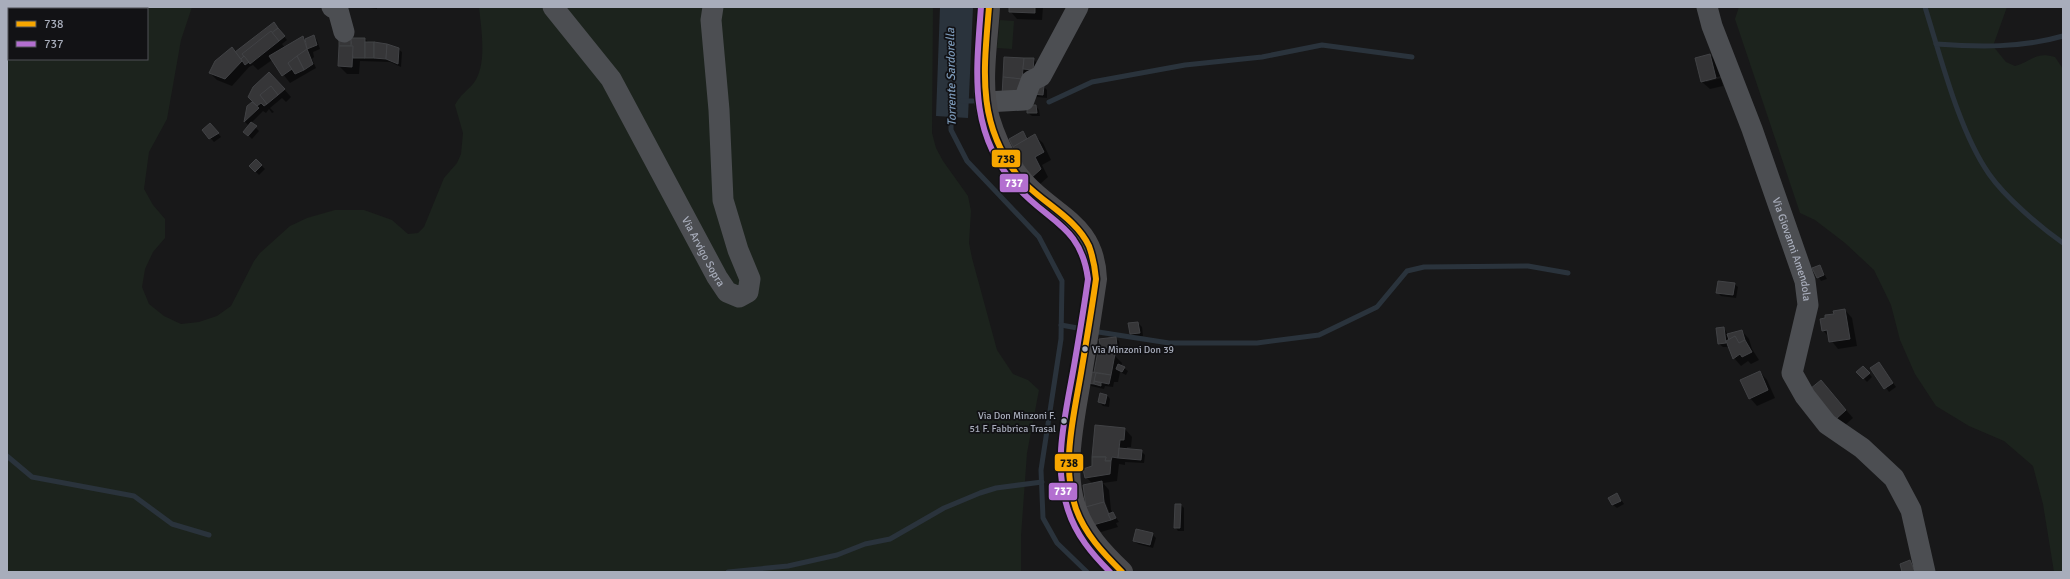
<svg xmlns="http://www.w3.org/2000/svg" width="2070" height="579" font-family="Signika,sans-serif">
  <rect width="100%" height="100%" fill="#181819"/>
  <g fill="#1c231d" fill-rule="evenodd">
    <path d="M7,7H192L181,40L167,119L149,152L144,189L153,205L165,219V238L153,252L145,269L142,287L149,304L164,316L181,324L199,322L217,316L231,306L254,261L260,253L290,226L307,218L335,210H364L392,220L408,234L418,233L424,227L444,178L457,163L461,154L463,133L455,105C460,95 467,91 473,84C488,66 481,28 479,7H933L932,133L936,148L943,161L968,196L971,211L969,243L972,258L997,350L1013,374L1028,380L1039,390L1027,453L1021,536V572H7ZM9,9H147V59H9Z"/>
    <path d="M1739,7H2007L1993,46L2006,62L2015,66C2033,61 2035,51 2055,57L2063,69V572H2054L2043,504L2033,466L2004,441L1969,426L1936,406L1915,374L1900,340L1891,305L1874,270L1845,243L1815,220L1800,213L1735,19Z"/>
    <polygon points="1000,20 1014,21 1012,49 997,48"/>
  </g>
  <polygon fill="#2a333c" points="940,7 973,7 968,118 936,116"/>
  <g fill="#0007" fill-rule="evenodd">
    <polygon points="368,7 377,7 377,9 369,8"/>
    <polygon points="1010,7 1043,7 1042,20 1017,19 1010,11"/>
    <polygon points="273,23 287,40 282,44 285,48 303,37 306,40 314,37 317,40 320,49 313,52 314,57 312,59 316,68 290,83 272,60 258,70 253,65 249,67 232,86 217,80 210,73"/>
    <polygon points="340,38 365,39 368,42 398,49 402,52 401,67 390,62 360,61 359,74 347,74 339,66"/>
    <polygon points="1710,55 1717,62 1721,76 1706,80 1706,82 1721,78 1723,86 1710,89 1702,82"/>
    <polygon points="1005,58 1033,59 1037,63 1029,104"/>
    <polygon points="276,80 291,97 286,102 282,98 270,108 274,112 272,113 269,109 266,113 263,111 251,123 259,131 252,139 248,135 249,126 245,122 248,107"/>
    <polygon points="1044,87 1047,90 1047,98 1037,97 1034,93"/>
    <polygon points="1036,106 1039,110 1040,116 1032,116 1028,113"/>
    <polygon points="214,128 221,137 214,142 203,130"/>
    <polygon points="1023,132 1029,139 1035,136 1043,143 1051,160 1042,165 1048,177 1039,185 1032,178"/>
    <polygon points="256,160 265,169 259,175 250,166"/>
    <polygon points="1820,266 1827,279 1821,281 1814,269"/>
    <polygon points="1734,284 1738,287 1736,298 1721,296 1717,292"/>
    <polygon points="1845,310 1852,318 1857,346 1838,349 1823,330 1835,315"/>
    <polygon points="1138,323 1142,327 1143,336 1135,337 1131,334"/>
    <polygon points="1724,328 1728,335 1742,331 1749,339 1752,349 1759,360 1751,364 1748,361 1741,366 1734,358 1729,347 1723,347 1719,344"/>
    <polygon points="1115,338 1119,341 1120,349 1105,352 1102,348"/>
    <polygon points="1114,355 1122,363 1121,366 1128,371 1126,375 1120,372 1118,382 1114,382 1113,387 1105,386 1104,389 1091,386 1087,383 1097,374 1095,372"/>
    <polygon points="1879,363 1896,387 1889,392 1872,368"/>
    <polygon points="1863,367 1872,377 1867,382 1858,372"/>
    <polygon points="1760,372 1767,380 1775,398 1757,406 1750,398"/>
    <polygon points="1828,389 1853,418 1844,426 1837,418"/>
    <polygon points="1107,395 1110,399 1109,407 1103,406 1099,402"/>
    <path d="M1125,429L1132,437L1131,447H1127V450L1141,451L1145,455L1144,463L1125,462V465L1119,464L1117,481L1103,483L1109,490L1111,510L1119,522L1116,523L1118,527L1101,532L1094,525L1093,484L1086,477ZM1101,497H1103L1110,514V519Z"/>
    <polygon points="1617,494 1624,504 1617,508 1613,505"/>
    <polygon points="1181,505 1184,508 1184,531 1178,531 1175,527"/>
    <polygon points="1152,534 1156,538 1153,548 1138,544 1134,541"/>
  </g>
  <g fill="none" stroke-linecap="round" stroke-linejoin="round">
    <g stroke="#2a333c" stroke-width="5">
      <path d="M1925,7C1941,58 1959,131 1989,174C2005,197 2040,227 2063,243"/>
      <path d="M1936,44C1978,47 2022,48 2063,36"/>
      <polyline points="962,101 973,101"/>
      <polyline points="1049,102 1092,82 1185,65 1262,57 1322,45 1412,57"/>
      <polyline points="951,111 951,130 967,161 1039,237 1062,281 1061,339 1041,470 1043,518 1057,543 1087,572"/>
      <polyline points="1061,325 1083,329"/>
      <polyline points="1092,331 1169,343 1257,343 1319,335 1377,307 1407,271 1424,267 1528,266 1568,273"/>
      <polyline points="7,456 32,477 134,496 172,524 209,535"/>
      <polyline points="728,572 788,566 837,555 865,544 890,539 944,508 980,493 996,488 1042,482"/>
    </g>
  </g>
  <g fill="#363638" stroke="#414245">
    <polygon points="1009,7 1035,7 1035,13 1009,12"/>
    <polygon points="274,22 278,28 242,54 244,56 241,59 235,52"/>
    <polygon points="278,28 285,36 279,41 272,33"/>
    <polygon points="271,31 279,41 250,64 242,54"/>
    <polygon points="314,35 317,45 307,49 305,39"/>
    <polygon points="303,36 307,49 288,63 292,69 282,76 269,56"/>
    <polygon points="339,37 351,38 351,46 339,46"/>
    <polygon points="351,38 365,38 365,58 353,58"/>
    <rect x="365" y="42" width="9" height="16"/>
    <polygon points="374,42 387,44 386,59 374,58"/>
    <polygon points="387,44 399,48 398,64 386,59"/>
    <polygon points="339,46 353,46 352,67 338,66"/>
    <polygon points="232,47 242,61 225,79 209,73 215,61"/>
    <polygon points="307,49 313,64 304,70 297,56"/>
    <polygon points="1710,54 1716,78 1701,82 1695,58"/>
    <polygon points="244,56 249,62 245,65 241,59"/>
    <polygon points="297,56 304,70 295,74 288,63"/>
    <polygon points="1004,57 1024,58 1022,79 1003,77"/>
    <polygon points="1024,58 1034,58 1033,70 1023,69"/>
    <polygon points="269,72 285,89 278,95 271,86 260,95 267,104 264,106 261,103 257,106 248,97 253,87"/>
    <polygon points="1003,77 1022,79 1022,97 1002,96"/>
    <polygon points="1033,85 1044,86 1043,95 1033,94"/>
    <polygon points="271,86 278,95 267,104 260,95"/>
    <polygon points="252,102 259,108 244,122 247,106"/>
    <polygon points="1027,105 1036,105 1037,113 1027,113"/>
    <polygon points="251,122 257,126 248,136 243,132"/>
    <polygon points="210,123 219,133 209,139 202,130"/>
    <polygon points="1023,131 1027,139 1013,147 1009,139"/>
    <polygon points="1035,134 1044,152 1035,157 1041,169 1031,178 1013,147"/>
    <polygon points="256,159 262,165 255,172 249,166"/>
    <polygon points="1820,265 1824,275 1817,278 1812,268"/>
    <polygon points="1718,281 1735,283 1733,295 1716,293"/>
    <polygon points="1845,309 1850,339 1829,342 1827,330 1822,331 1820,319 1825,318 1825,315 1834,314 1833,311"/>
    <polygon points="1138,322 1140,333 1130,334 1128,323"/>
    <polygon points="1724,327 1726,343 1718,344 1716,328"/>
    <polygon points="1742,330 1745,340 1739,343 1735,336 1729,340 1727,334"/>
    <polygon points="1735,336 1739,343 1745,340 1752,352 1742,357 1740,354 1733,359 1726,341"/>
    <polygon points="1116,337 1117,346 1101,349 1099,339"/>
    <polygon points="1098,351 1115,354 1111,375 1094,372"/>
    <polygon points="1879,362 1893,383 1884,389 1870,368"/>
    <polygon points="1118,364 1125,367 1122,372 1116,369"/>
    <polygon points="1863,366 1870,373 1863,379 1856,372"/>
    <polygon points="1088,371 1096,373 1094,384 1086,383"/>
    <polygon points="1760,371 1768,390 1749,399 1740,380"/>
    <polygon points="1096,373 1111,375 1109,384 1094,381"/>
    <polygon points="1821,380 1846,410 1836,419 1810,389"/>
    <polygon points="1094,381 1101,383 1101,386 1094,384"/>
    <polygon points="1100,393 1107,395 1105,404 1098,402"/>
    <polygon points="1095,425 1125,428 1124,440 1120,440 1118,458 1112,457 1111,461 1105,461 1106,457 1092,457"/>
    <polygon points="1119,448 1142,450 1141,460 1118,458"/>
    <polygon points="1092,457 1106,457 1105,461 1111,461 1110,474 1085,478 1083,469 1092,466"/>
    <polygon points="1102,481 1104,502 1086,507 1083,485"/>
    <polygon points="1617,493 1621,501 1612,505 1608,498"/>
    <polygon points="1104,502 1111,520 1093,525 1086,507"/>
    <polygon points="1175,504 1181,504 1180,528 1174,528"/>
    <polygon points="1113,512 1116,518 1111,520 1108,514"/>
    <polygon points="1136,529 1153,533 1150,545 1133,541"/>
    <polygon points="1910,560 1915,572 1902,572 1900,564"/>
  </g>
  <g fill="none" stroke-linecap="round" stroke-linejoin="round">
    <g stroke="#4c4e52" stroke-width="21">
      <polyline points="332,7 338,10 344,32"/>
      <path id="s1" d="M553,7L611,79L717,277L727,292L739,297L748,292L750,279L738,250L723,200L719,110L711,20L713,7"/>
      <path id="s2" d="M1707,7L1712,26L1752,129L1805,281L1808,305L1792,373L1805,396L1827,424L1862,448L1894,478L1911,510L1925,572"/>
      <polyline points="986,102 1024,100 1031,81 1041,76 1078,7"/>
    </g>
    <path stroke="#4a4a4d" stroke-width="22" d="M989,7C987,42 979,86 989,119C996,142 1008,166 1024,183C1056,218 1094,224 1096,279C1091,312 1086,346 1080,380C1074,418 1062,470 1075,507C1084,534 1102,553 1122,572"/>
    <g stroke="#121215" stroke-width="9">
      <path id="bus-1" d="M989,7C984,69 976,123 1018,176C1038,201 1075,216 1089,246C1093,257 1095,268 1096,279C1092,308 1087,337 1082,367C1075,411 1060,464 1076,509C1085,534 1103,553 1122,572"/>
    </g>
    <g stroke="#121215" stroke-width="9">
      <path id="bus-2" d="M981,7C976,74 968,135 1018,188C1050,223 1081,226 1088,279C1084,308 1079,337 1074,366C1066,412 1052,464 1068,510C1076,535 1092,554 1110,572"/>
    </g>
    <use href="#bus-1" stroke="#f7a600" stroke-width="6"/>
    <use href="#bus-2" stroke="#b36fd0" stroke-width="6"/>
  </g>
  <g fill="#a8adbb" stroke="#121215" stroke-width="1.5">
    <circle cx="1085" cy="349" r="3.5"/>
    <circle cx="1064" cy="421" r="3.5"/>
  </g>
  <g text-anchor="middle" stroke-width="3.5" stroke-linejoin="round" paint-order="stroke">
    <g font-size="10" fill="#a8adbb" stroke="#121215" text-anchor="start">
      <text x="1092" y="353">Via Minzoni Don 39</text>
      <text x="1056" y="419" text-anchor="end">Via Don Minzoni F.<tspan x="1056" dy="13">51 F. Fabbrica Trasal</tspan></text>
    </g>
    <g font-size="11" fill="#a8adbb" stroke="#121215">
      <text dy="4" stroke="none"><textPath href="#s2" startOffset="257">Via Giovanni Amendola</textPath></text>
      <text dy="4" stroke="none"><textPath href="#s1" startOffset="288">Via Arvigo Sopra</textPath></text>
    </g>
    <g font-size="12" font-style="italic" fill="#7c9ab9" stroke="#121215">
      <text transform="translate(951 77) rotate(-91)" y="4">Torrente Sardorella</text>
    </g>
  </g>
  <g stroke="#121215" stroke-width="1.5">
    <rect x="991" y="149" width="30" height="19" rx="4" fill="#f7a600"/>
    <rect x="999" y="173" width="30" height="20" rx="4" fill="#b36fd0"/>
    <rect x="1054" y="453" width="30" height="19" rx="4" fill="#f7a600"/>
    <rect x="1048" y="482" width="30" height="19" rx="4" fill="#b36fd0"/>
  </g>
  <g font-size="11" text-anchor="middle" font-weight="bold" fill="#fff">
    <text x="1014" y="187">737</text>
    <text x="1063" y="495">737</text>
  </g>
  <g font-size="11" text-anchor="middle" font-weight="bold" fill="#111">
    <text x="1006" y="163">738</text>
    <text x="1069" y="467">738</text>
  </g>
  <rect width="2070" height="579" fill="none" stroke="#a8adbb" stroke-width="16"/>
  <rect x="8" y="8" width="140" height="52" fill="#121215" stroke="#4e5057"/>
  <rect x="16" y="21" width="20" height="6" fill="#f7a600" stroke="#4e5057"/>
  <text x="44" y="28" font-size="12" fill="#a8adbb">738</text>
  <rect x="16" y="41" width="20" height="6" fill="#b36fd0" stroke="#4e5057"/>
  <text x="44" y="48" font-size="12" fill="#a8adbb">737</text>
</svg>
